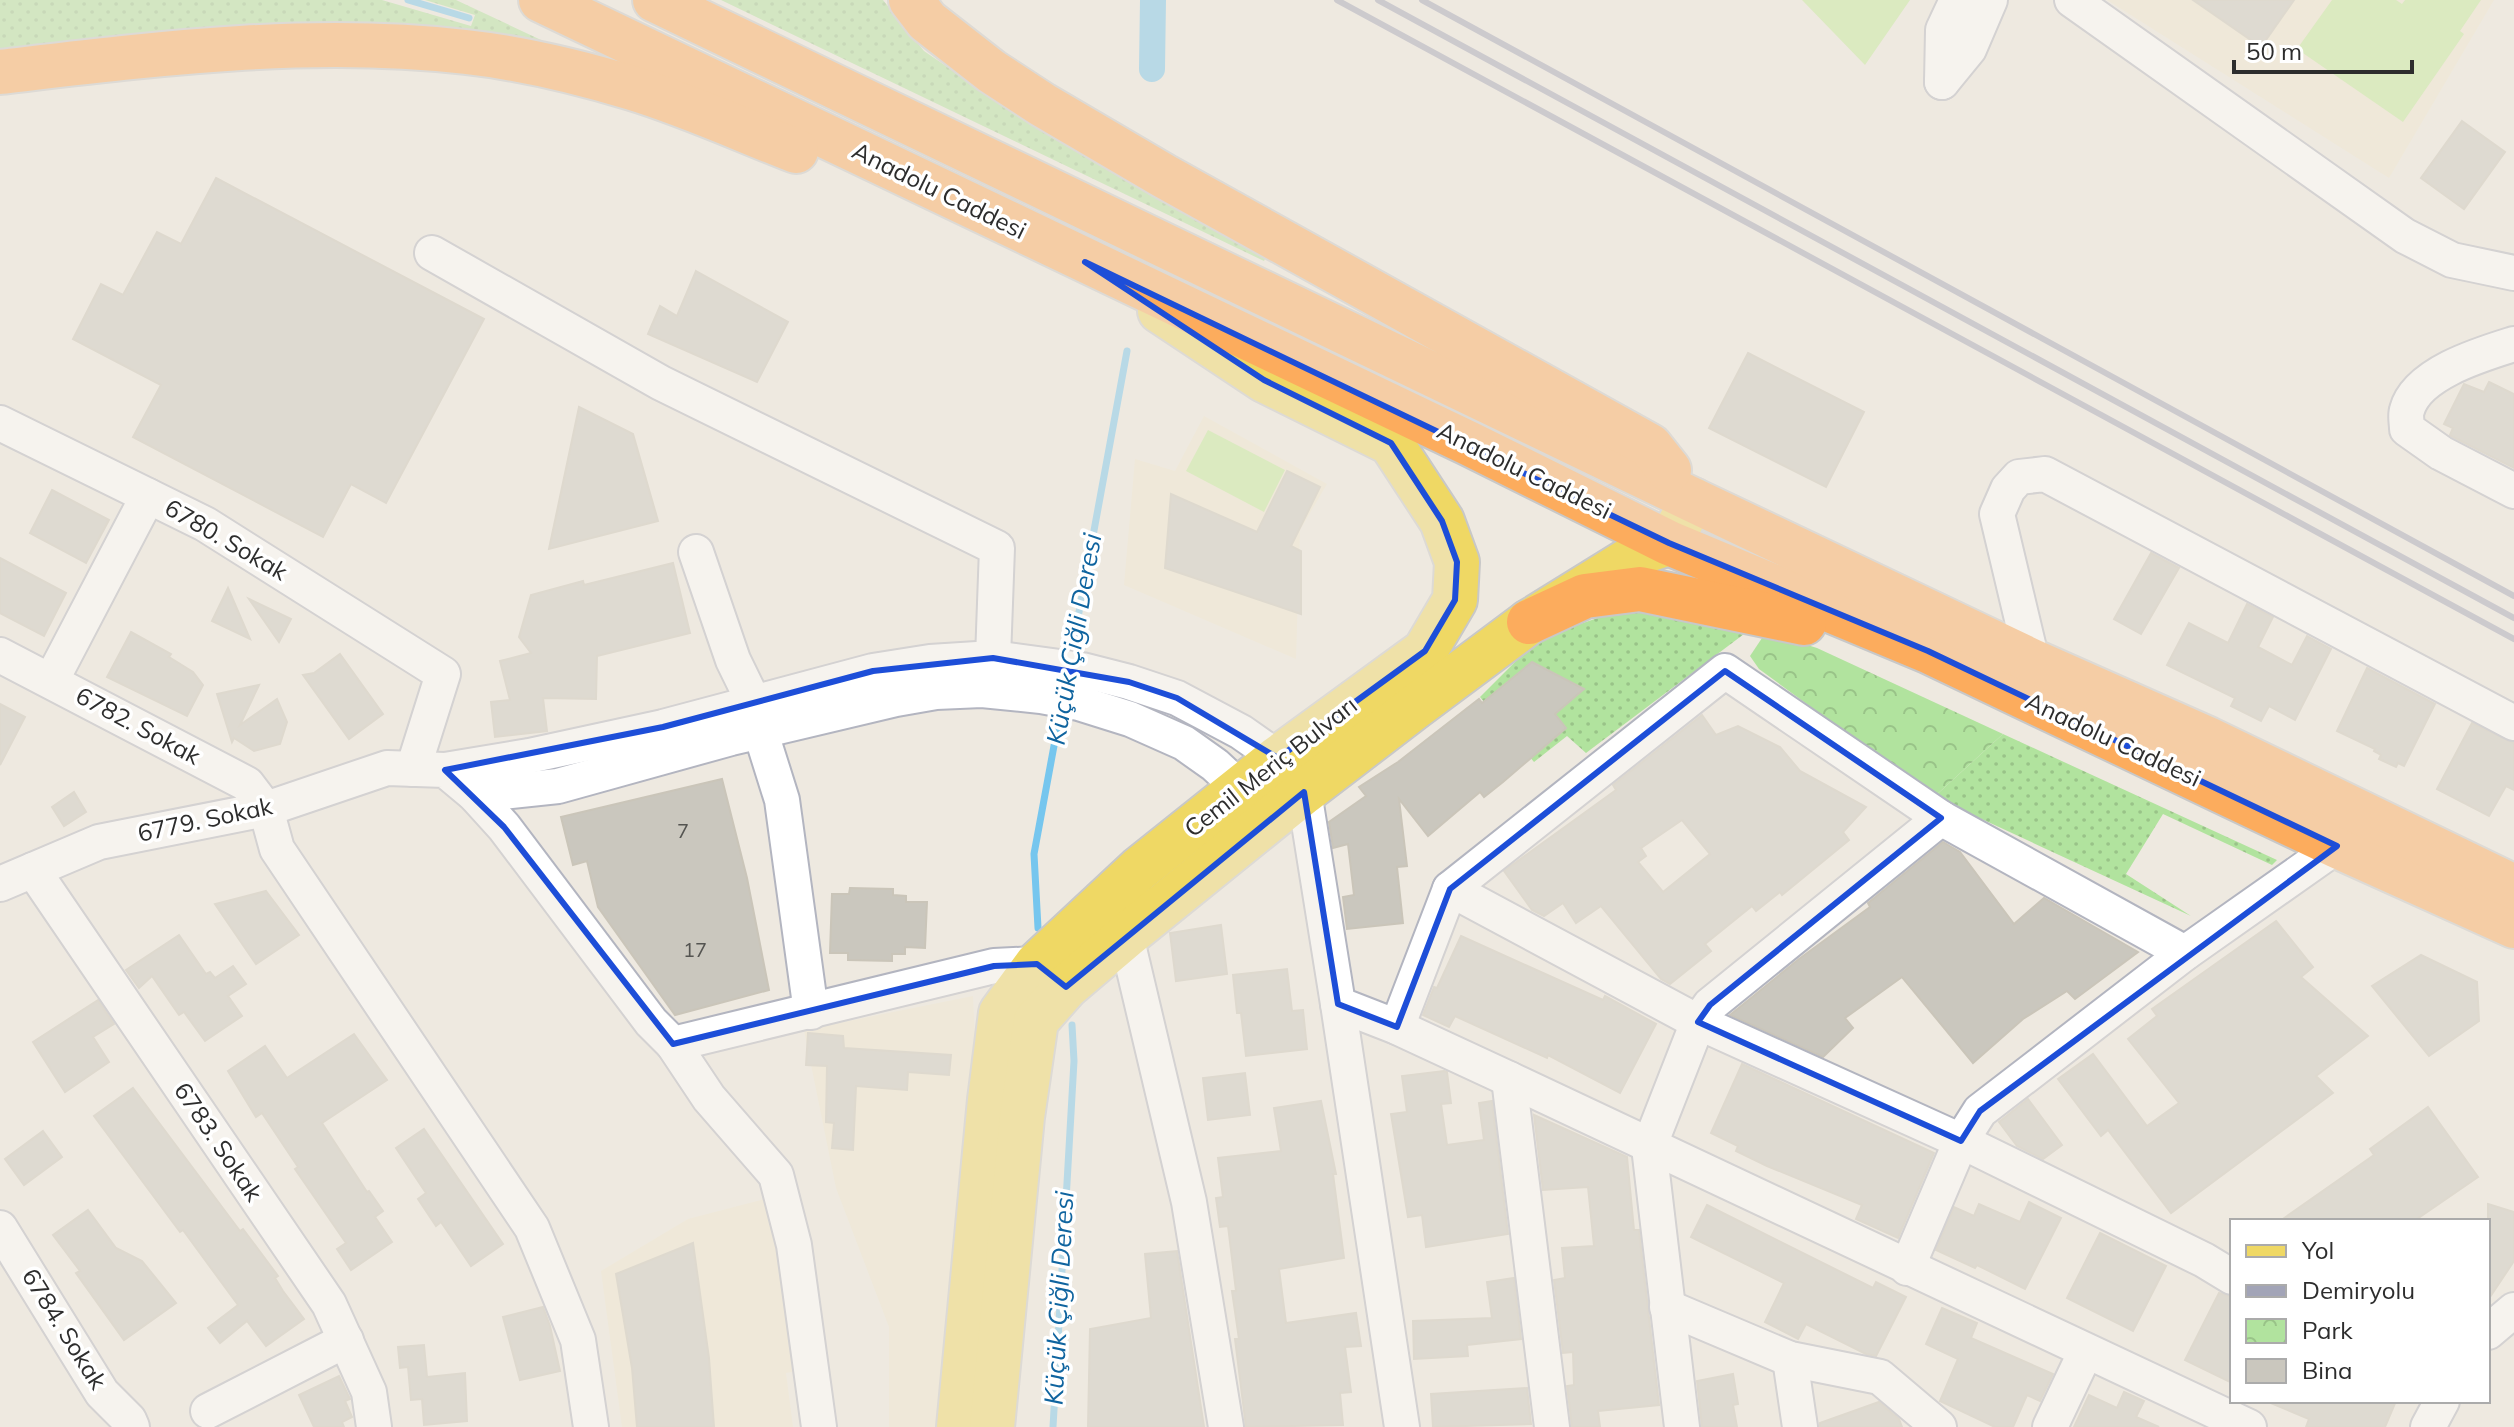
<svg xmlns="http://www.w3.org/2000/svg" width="2514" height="1427" font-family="Mulish,sans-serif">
  <defs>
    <pattern id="grass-dots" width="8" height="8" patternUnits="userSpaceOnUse" patternTransform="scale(2)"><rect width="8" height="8" fill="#b1e39e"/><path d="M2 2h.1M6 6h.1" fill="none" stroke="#99c388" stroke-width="1.8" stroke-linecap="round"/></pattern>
    <pattern id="park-crowns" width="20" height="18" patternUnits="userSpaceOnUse" patternTransform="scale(2)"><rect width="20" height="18" fill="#b1e39e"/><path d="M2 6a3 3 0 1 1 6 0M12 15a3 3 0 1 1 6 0" fill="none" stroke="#99c388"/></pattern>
  </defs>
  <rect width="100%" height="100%" fill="#eee9e0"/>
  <g fill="#efe7d0">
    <polygon points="2107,0 2494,0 2389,178"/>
    <polygon points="1204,416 1327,484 1300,530 1296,659 1124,585 1135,459 1175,471"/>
    <polygon points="973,996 976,1065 946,1427 889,1427 889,1327 836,1188 804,1030"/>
    <polygon points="765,1199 777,1236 797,1371 786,1373 793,1427 622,1427 601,1271 688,1219"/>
  </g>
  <g fill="url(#grass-dots)">
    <polygon points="0,0 382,0 471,26 475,15 425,0 456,0 588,62 0,52"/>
    <polygon points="721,0 883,0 924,51 1019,116 1268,253 1264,261"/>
    <polygon points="1624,609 1748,631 1586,753 1567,736 1534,762 1480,697 1539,638"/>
    <polygon points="2003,734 2277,860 2272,865 2163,814 2126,874 2191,916 1934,797"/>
  </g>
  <polygon fill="url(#park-crowns)" points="1766,632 1817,648 2003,734 1934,797 1759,669 1750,656"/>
  <g fill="#c3ea9a">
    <polygon points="1802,0 1910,0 1865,65"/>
    <polygon points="2332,0 2396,0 2402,4 2405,0 2481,0 2460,31 2464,34 2403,122 2297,49"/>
    <polygon points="1208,430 1285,470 1264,512 1186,471"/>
  </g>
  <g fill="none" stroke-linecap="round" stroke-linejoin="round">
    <g stroke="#76c6ee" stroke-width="7">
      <polyline points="408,0 469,18"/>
      <polyline points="1070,661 1127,351"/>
      <polyline points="1038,928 1034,854 1061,708"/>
      <polyline points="1053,1427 1074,1061 1072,1025"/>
    </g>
    <polyline stroke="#76c6ee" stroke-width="26" points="1152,69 1153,0"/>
  </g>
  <g fill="#cac7be" stroke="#cac5b9" stroke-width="2" fill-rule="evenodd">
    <polygon points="2193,0 2294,0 2261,47"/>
    <polygon points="2462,121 2505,152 2464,209 2421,178"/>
    <polygon points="216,178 484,319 386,503 351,484 323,537 133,437 161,385 73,339 101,284 123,295 157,232 181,244"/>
    <polygon points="696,271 788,322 757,382 648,334 660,306 677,316"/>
    <polygon points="1748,353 1864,412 1826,487 1709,428"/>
    <polygon points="2489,382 2514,394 2514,468 2451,436 2450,435 2453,428 2444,424 2464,384 2484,392"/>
    <polygon points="579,407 633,434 658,521 549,549"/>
    <polygon points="1287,471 1320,487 1291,546 1301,551 1301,614 1165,568 1171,494 1257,532"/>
    <polygon points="52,490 109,520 86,563 30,533"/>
    <polygon points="2151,553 2179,568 2141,634 2114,619"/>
    <polygon points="0,558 66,593 44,636 0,613"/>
    <polygon points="673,563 690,633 597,656 596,699 543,698 547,731 495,737 491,702 510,700 500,661 531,653 519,637 531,595 583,581 584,585"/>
    <polygon points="228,588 250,639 212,621"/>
    <polygon points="249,599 291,619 279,642"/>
    <polygon points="2247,604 2273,617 2258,647 2292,665 2307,636 2331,649 2295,720 2269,706 2261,721 2231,706 2235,698 2167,665 2189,623 2228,643"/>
    <polygon points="131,632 171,654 169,657 193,672 203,685 187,716 107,677"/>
    <polygon points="340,654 383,714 349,739 303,675 314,673"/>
    <polygon points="1532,662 1584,689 1555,714 1566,728 1503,782 1484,797 1480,792 1428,836 1399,799 1407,866 1397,867 1403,923 1347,929 1343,897 1354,895 1348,844 1333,848 1329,822 1366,796 1359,787 1398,762 1479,699 1482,703"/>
    <polygon points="2367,668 2435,704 2404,766 2398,763 2396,767 2379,759 2381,755 2374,751 2375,749 2337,731"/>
    <polygon points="259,685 240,725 277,699 287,722 280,744 254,751 234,738 232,742 217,694"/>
    <polygon points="0,704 25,717 0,765"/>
    <path d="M1702,715L1716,735L1738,726L1780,747L1800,771L1866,807L1843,832L1849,840L1782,895L1780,892L1756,911L1752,906L1705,944L1711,951L1670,984L1661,979L1601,906L1576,923L1563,903L1544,916L1532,910L1504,871L1616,790L1613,785ZM1682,820L1710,854L1663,892L1638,862L1646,856L1641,848Z"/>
    <polygon points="2472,723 2514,743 2514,790 2506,786 2489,816 2437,789"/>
    <polygon points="722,779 747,878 769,990 675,1015 598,907 587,861 573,865 561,817"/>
    <polygon points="74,792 86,812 64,826 52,807"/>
    <polygon points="1943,842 1960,852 2014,924 2044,898 2138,952 2075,999 2067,991 2023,1019 1973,1063 1902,977 1845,1018 1853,1028 1823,1057 1730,1015 1799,959 1870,907 1868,903"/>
    <polygon points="850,888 893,889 893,895 906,896 906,902 927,902 925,948 905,947 905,954 892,954 892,961 848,960 848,953 830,953 832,894 849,894"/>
    <polygon points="266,891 299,935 256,964 215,904"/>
    <polygon points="2276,921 2313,967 2301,977 2368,1036 2316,1076 2333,1093 2171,1213 2108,1130 2101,1136 2058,1079 2093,1054 2147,1126 2179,1103 2128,1039 2157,1016 2152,1009"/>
    <polygon points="1221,925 1227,974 1176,981 1170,933"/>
    <polygon points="179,935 206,974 210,972 215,978 233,966 246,984 228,996 242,1016 205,1041 184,1012 179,1015 152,976 139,988 126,970"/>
    <polygon points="1461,936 1603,1000 1605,996 1656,1024 1620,1093 1548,1055 1547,1058 1455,1016 1449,1027 1423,1015 1434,987 1437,988"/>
    <polygon points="2421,955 2477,982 2479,1021 2429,1056 2372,986"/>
    <polygon points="1287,969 1292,1011 1303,1010 1307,1049 1246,1056 1241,1013 1237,1013 1233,975"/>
    <polygon points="98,1000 114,1024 93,1037 109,1062 65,1092 33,1042"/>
    <polygon points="808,1033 843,1036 844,1048 951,1055 949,1075 908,1072 907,1090 856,1086 853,1150 832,1148 834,1123 826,1122 827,1066 806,1065"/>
    <polygon points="354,1034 387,1080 322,1123 367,1192 369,1191 383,1211 375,1217 392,1242 351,1270 337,1249 346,1243 295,1169 298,1167 262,1113 256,1117 228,1071 265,1046 287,1078"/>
    <polygon points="1742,1064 1934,1153 1898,1238 1856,1219 1862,1205 1767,1166 1736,1151 1738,1146 1711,1133"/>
    <polygon points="1444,1071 1447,1072 1451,1103 1441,1104 1447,1145 1484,1140 1479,1103 1492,1101 1508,1234 1426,1247 1422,1215 1408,1217 1391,1114 1407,1112 1402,1076"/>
    <polygon points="1245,1073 1250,1115 1208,1120 1203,1078"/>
    <polygon points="133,1088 240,1231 243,1229 261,1253 278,1276 275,1278 283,1291 304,1319 266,1346 247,1321 220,1343 208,1328 238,1305 183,1230 180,1232 94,1116"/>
    <polygon points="2028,1099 2062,1145 2043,1159 2017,1146 1999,1122"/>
    <polygon points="1321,1101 1336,1174 1333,1174 1344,1258 1279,1269 1286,1323 1356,1313 1361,1346 1345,1347 1351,1392 1340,1393 1343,1425 1246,1427 1235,1339 1239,1339 1232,1291 1236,1291 1228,1226 1220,1227 1216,1198 1223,1197 1218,1158 1281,1151 1274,1108"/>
    <polygon points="2428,1107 2478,1177 2414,1221 2280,1221 2374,1155 2370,1149"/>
    <polygon points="1534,1115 1627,1157 1634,1230 1639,1230 1659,1405 1598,1411 1600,1427 1572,1427 1567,1386 1574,1385 1573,1352 1563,1353 1554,1280 1565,1278 1562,1248 1594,1246 1588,1187 1543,1190"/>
    <polygon points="424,1129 503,1244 471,1266 441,1222 436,1226 418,1199 426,1193 396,1148"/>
    <polygon points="43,1131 62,1157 24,1185 5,1159"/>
    <polygon points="2029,1202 2061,1218 2025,1289 1977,1265 1975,1268 1936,1250 1954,1207 1974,1216 1979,1204 2020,1222"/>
    <polygon points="2488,1204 2514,1212 2514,1261 2488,1300"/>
    <polygon points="1707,1205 1873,1288 1876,1282 1906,1297 1876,1356 1866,1354 1806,1324 1798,1339 1765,1322 1784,1283 1691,1237"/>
    <polygon points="88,1210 116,1248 142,1261 176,1303 124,1340 76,1273 80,1271 53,1235"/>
    <polygon points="2100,1233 2166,1266 2133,1331 2067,1298"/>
    <polygon points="693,1243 709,1358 714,1427 637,1427 632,1368 616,1274"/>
    <polygon points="1177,1251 1204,1427 1088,1427 1090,1329 1151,1318 1145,1254"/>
    <polygon points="1514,1278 1521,1339 1467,1345 1468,1356 1414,1359 1413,1321 1492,1318 1487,1282"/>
    <polygon points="2219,1293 2232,1297 2232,1383 2185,1360"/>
    <polygon points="543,1307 550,1326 560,1371 520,1380 503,1317"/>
    <polygon points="1942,1308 1977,1323 1971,1338 2053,1374 2040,1401 2027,1395 2013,1427 1995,1427 1940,1401 1958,1359 1926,1344"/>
    <polygon points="424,1345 427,1377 465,1373 467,1421 424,1425 422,1399 411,1400 408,1367 400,1368 398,1347"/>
    <polygon points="1733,1374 1738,1404 1733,1405 1737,1427 1702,1427 1697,1381"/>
    <polygon points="339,1376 350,1399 345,1401 352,1417 342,1422 344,1427 314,1427 299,1395"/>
    <polygon points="1527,1388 1531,1424 1433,1427 1431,1394"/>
    <polygon points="2124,1392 2144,1401 2136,1417 2159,1427 2074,1427 2089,1395 2117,1408"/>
    <polygon points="2266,1401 2396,1401 2385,1427 2306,1427 2309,1419"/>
    <polygon points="1879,1402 1899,1419 1902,1427 1820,1427 1820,1423"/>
  </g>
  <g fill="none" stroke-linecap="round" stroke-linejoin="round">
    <g stroke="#b3b5c0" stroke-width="38">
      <g id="minor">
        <polyline points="2072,0 2405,236 2452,260 2514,273"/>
        <polyline points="1942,82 1969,49 1990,0"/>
        <polyline points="1942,82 1943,30 1957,0"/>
        <polyline points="432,253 661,383 997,548 993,658"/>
        <path d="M2514,344C2482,354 2417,373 2407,410C2405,415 2407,423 2407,429L2441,453L2514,491"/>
        <polyline points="0,423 205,524 443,674 413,769"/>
        <polyline points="696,552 733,660 754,703"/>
        <polyline points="0,655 247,784 266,809 277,849 532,1228 578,1340 591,1427"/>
        <polyline points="2032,661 1997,514 2008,489 2019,477 2045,474 2514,723"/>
        <polyline points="51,681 148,496"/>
        <polyline points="760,730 782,800 811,1012"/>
        <polyline points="445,770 529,756 663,727 873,671 930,662 993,658 1082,670 1129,682 1177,698 1241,732 1278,758 1304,792 1338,1004 1397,1027 1509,1079 2249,1427"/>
        <polyline points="475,795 558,786 731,738 896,699 936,692 982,690 1041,696 1079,703 1130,719 1184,743 1215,765 1256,803"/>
        <polyline points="33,870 329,1304 369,1392 374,1427"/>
        <polyline points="0,884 99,842 266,809 387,768 445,770 475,795 504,827 651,1022 673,1044 994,966 1037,964 1050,975"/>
        <polyline points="1450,889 1698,1022 1961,1141 2204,1260 2232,1277"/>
        <polyline points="1126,936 1189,1202 1226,1427"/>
        <polyline points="1338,1004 1402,1427"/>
        <polyline points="1397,1027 1450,889 1725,671 1941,818 2185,953"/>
        <polyline points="673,1044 709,1098 776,1175 794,1245 819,1427"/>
        <polyline points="1509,1079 1552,1427"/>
        <polyline points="0,1228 102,1393 129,1420 132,1427"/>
        <polyline points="1907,1268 1961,1141 1980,1111 2185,953 2337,846"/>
        <polyline points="1667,1307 1790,1359 1880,1377 1939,1427"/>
        <polyline points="2488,1332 2514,1310"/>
        <polyline points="1790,1359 1800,1427"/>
        <polyline points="208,1411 346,1340"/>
        <polyline points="1682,1427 1649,1147 1698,1022 1710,1005 1941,818"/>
        <polyline points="2050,1427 2086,1351"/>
        <polyline points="2428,1427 2442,1401"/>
      </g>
    </g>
    <g stroke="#c8c8c8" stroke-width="48">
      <g id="major">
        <polyline points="959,1427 990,1100 1001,1013 1037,964 1139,869 1278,758 1425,651 1455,600 1457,562 1442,521 1391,443 1264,380 1160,311"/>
        <polyline points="992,1427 1022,1117 1036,1021 1066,987 1126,936 1304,792 1415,707 1529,622 1642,552 1669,543 1693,500"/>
      </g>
    </g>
    <g stroke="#c8c8c8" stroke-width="48">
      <g id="highway">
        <polyline points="541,0 1468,443 1669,543 1928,651 2337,846 2514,926"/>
        <polyline points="655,0 1693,500 2032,661 2208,739 2514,887"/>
        <polyline points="911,0 927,21 991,71 1043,105 1164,176 1650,446 1669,470"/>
        <path d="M0,72C155,54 310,34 466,52C521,58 579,72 632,88C688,105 742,130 796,151"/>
        <polyline points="1529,622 1585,596 1640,589 1804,623"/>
      </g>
    </g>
    <use href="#minor" stroke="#fff" stroke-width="34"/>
    <use href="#major" stroke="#efd864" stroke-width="44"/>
    <use href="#highway" stroke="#fcac5d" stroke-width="44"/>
    <g stroke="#a2a4b7" stroke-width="6">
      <polyline points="1337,0 2514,639"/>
      <polyline points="1378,0 2514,618"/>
      <polyline points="1422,0 2514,596"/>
    </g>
  </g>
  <path d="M0 0H2514V1427H0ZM1085,262L1669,543L1928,651L2337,846L1980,1111L1961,1141L1698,1022L1710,1005L1941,818L1725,671L1450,889L1397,1027L1338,1004L1304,792L1066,987L1037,964L994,966L673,1044L504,827L445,770L663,727L873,671L993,658L1129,682L1177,698L1278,758L1425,651L1455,600L1457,562L1442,521L1391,443L1264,380Z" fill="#eee9e0" fill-opacity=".55" fill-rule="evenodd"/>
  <path fill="none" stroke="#1d4ed8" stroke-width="6" stroke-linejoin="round" d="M1085,262L1669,543L1928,651L2337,846L1980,1111L1961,1141L1698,1022L1710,1005L1941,818L1725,671L1450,889L1397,1027L1338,1004L1304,792L1066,987L1037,964L994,966L673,1044L504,827L445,770L663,727L873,671L993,658L1129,682L1177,698L1278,758L1425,651L1455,600L1457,562L1442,521L1391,443L1264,380Z"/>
  <g text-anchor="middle" stroke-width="7" stroke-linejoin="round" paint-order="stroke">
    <g font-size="20" fill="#545451">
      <text x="683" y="838">7</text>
      <text x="695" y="957">17</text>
    </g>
    <g font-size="24" fill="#2d2d2d" stroke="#fff">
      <text transform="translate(939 191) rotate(26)" y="8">Anadolu Caddesi</text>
      <text transform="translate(1524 471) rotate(26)" y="8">Anadolu Caddesi</text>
      <text transform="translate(226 540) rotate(30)" y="8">6780. Sokak</text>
      <text transform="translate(138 726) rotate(28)" y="8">6782. Sokak</text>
      <text transform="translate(2113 740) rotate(25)" y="8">Anadolu Caddesi</text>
      <text transform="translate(1271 767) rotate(-38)" y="8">Cemil Meriç Bulvarı</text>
      <text transform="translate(205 820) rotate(-12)" y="8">6779. Sokak</text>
      <text transform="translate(218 1142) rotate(56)" y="8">6783. Sokak</text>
      <text transform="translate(64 1329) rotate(58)" y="8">6784. Sokak</text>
    </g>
    <g font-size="26" font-style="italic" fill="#0f649f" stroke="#fff">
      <text transform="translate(1074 639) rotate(-80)" y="9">Küçük Çiğli Deresi</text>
      <text transform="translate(1059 1298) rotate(-87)" y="9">Küçük Çiğli Deresi</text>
    </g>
  </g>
  <rect x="2230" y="1219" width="260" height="184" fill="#ffffff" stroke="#ababab" stroke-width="2"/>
  <rect x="2246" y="1245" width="40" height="12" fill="#efd864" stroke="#ababab" stroke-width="2"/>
  <text x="2302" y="1259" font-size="24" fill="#2d2d2d">Yol</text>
  <rect x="2246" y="1285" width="40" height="12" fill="#a2a4b7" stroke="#ababab" stroke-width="2"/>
  <text x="2302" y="1299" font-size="24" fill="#2d2d2d">Demiryolu</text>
  <rect x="2246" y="1319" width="40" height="24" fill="url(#park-crowns)" stroke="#ababab" stroke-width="2"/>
  <text x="2302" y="1339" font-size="24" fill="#2d2d2d">Park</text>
  <rect x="2246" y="1359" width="40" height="24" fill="#cac7be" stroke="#ababab" stroke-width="2"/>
  <text x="2302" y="1379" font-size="24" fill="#2d2d2d">Bina</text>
  <path d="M2234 60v12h178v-12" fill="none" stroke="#2d2d2d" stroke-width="4"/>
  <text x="2246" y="60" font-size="24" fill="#2d2d2d" stroke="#ffffff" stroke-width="6" paint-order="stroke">50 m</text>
</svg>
